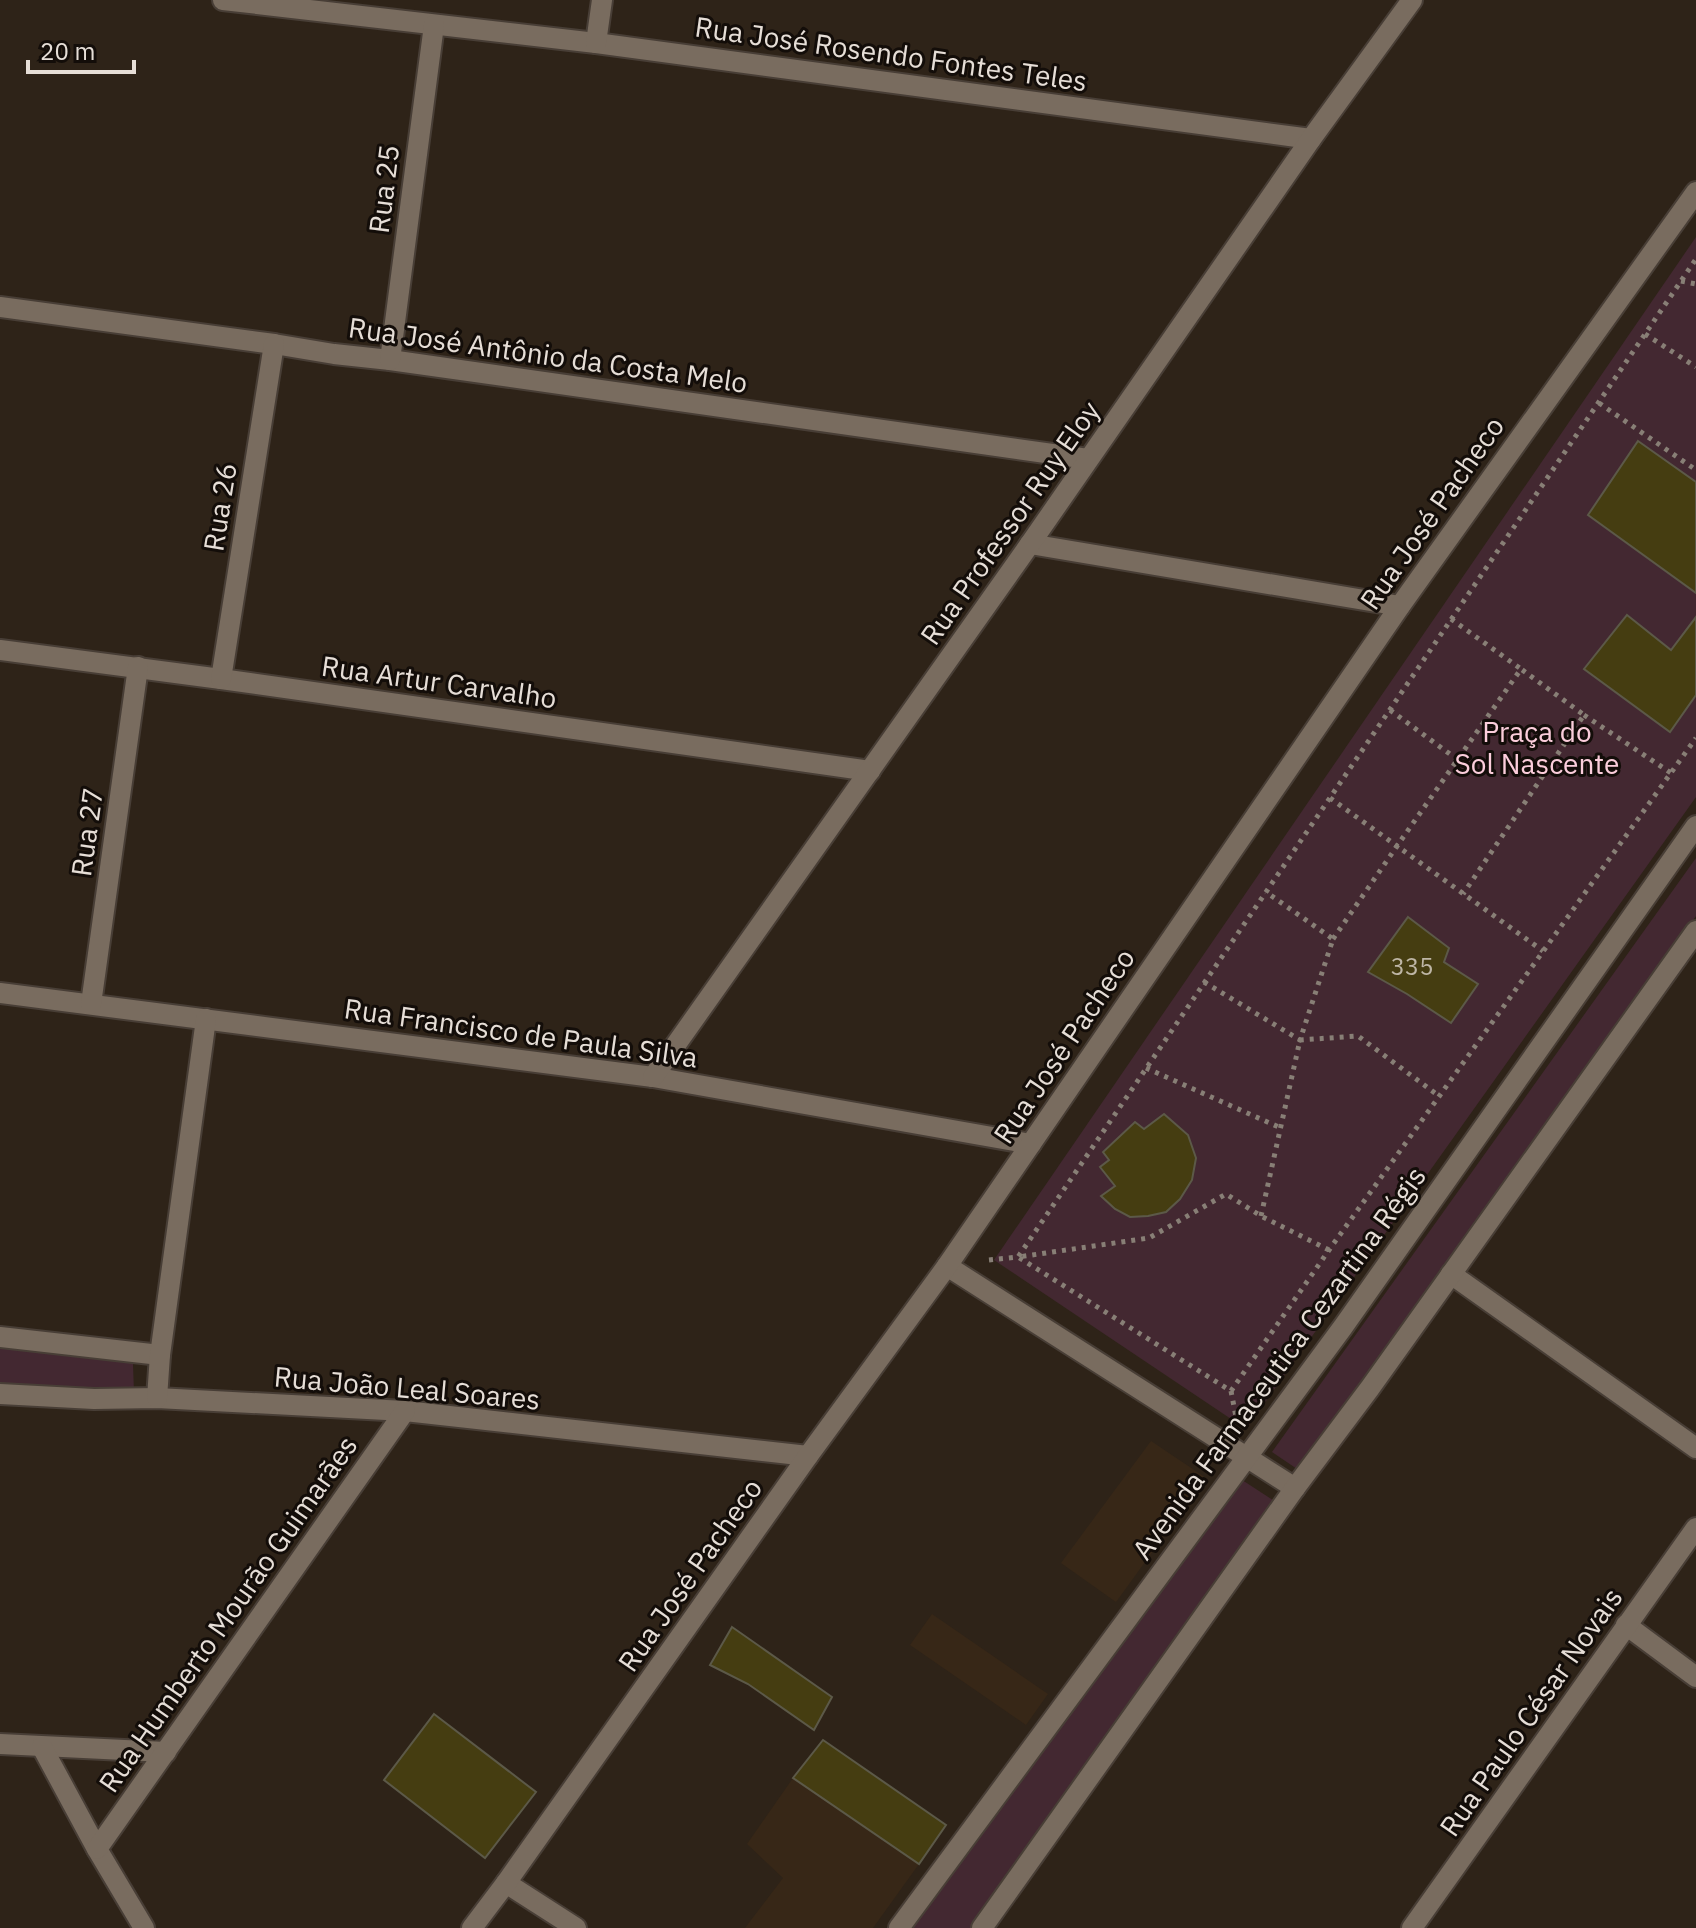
<svg xmlns="http://www.w3.org/2000/svg" width="1696" height="1928" font-family="'IBM Plex Sans',sans-serif">
  <rect width="100%" height="100%" fill="#2e2318"/>
  <g fill="#372717">
    <polygon points="1151,1441 1206,1478 1116,1602 1061,1563"/>
    <polygon points="932,1614 1048,1694 1026,1725 910,1645"/>
    <polygon points="793,1778 919,1864 873,1928 745,1928 783,1878 747,1844"/>
  </g>
  <g fill="#432831">
    <polygon points="1696,237 1696,797 1246,1429 994,1260"/>
    <polygon points="1696,858 1696,916 1303,1473 1272,1452"/>
    <polygon points="0,1332 138,1344 133,1365 134,1392 0,1383"/>
    <polygon points="1236,1476 1279,1504 974,1928 913,1928"/>
  </g>
  <g fill="#453d11" stroke="#5c5948" stroke-width="2">
    <polygon points="1638,441 1696,482 1696,593 1588,515"/>
    <polygon points="1627,615 1671,650 1696,617 1696,695 1670,732 1584,669"/>
    <polygon points="1408,917 1449,948 1444,962 1478,984 1451,1023 1407,994 1368,972"/>
    <polygon points="1164,1114 1188,1135 1196,1158 1192,1180 1180,1199 1166,1212 1148,1216 1130,1217 1115,1209 1101,1196 1115,1186 1100,1167 1109,1160 1103,1152 1135,1122 1144,1129"/>
    <polygon points="732,1627 832,1697 814,1730 748,1684 710,1665"/>
    <polygon points="434,1714 536,1792 485,1858 384,1780"/>
    <polygon points="823,1740 946,1825 919,1864 793,1778"/>
  </g>
  <g fill="none" stroke-linecap="round" stroke-linejoin="round">
    <g stroke="#483e36" stroke-width="24">
      <g id="street">
        <polyline points="223,0 596,43 1311,139"/>
        <polyline points="596,43 602,0"/>
        <polyline points="0,307 274,344 334,354 390,360 1088,459"/>
        <polyline points="390,360 434,25"/>
        <polyline points="1030,544 1400,606"/>
        <polyline points="0,650 221,679 870,771"/>
        <polyline points="221,679 274,344"/>
        <polyline points="0,993 653,1077 1031,1144"/>
        <polyline points="91,1004 138,667"/>
        <polyline points="653,1077 1030,544 1311,139 1412,0"/>
        <polyline points="947,1266 1295,1488"/>
        <polyline points="1451,1274 1696,1448"/>
        <polyline points="0,1337 160,1355"/>
        <polyline points="0,1394 94,1399 157,1398 405,1411 808,1456"/>
        <polyline points="157,1398 160,1355 206,1019"/>
        <polyline points="1626,1625 1696,1677"/>
        <polyline points="0,1744 166,1752"/>
        <polyline points="42,1747 97,1849 144,1928"/>
        <polyline points="97,1849 405,1411"/>
        <polyline points="506,1883 576,1928"/>
        <polyline points="472,1928 506,1883 808,1456 947,1266 1400,606 1696,192"/>
        <polyline points="1412,1928 1696,1528"/>
      </g>
    </g>
    <g stroke="#483e36" stroke-width="24">
      <g id="secondary">
        <polyline points="899,1928 1343,1327 1696,826"/>
        <polyline points="982,1928 1295,1488 1370,1388 1696,931"/>
      </g>
    </g>
    <g stroke="#887f76" stroke-width="5" stroke-dasharray="4 6" stroke-linecap="butt">
      <polyline points="1681,281 1696,284"/>
      <polyline points="1645,334 1696,367"/>
      <polyline points="1599,403 1696,470"/>
      <polyline points="1451,619 1521,669"/>
      <polyline points="1390,710 1458,760"/>
      <polyline points="1584,715 1671,773"/>
      <polyline points="1330,798 1397,846 1521,669 1584,715 1463,894"/>
      <polyline points="1333,939 1397,846 1543,951"/>
      <polyline points="1204,982 1300,1040 1333,939 1266,892"/>
      <polyline points="1146,1068 1281,1128"/>
      <polyline points="1261,1216 1300,1040 1358,1036 1439,1096"/>
      <polyline points="1329,1250 1261,1216 1226,1194 1149,1238 1018,1257 1231,1391 1329,1250 1696,738"/>
      <polyline points="989,1260 1018,1257 1696,259"/>
      <polyline points="1231,1391 1236,1417"/>
    </g>
    <use href="#street" stroke="#796c5f" stroke-width="20"/>
    <use href="#secondary" stroke="#796c5f" stroke-width="20"/>
  </g>
  <g text-anchor="middle" stroke-width="6" stroke-linejoin="round" paint-order="stroke">
    <g font-size="24" fill="#beb6a6">
      <text x="1412" y="975">335</text>
    </g>
    <g font-size="28" fill="#e6ded7" stroke="#130d09">
      <text transform="translate(891 54) rotate(8)" y="10">Rua José Rosendo Fontes Teles</text>
      <text transform="translate(384 189) rotate(-83)" y="10">Rua 25</text>
      <text transform="translate(548 355) rotate(8)" y="10">Rua José Antônio da Costa Melo</text>
      <text transform="translate(220 507) rotate(-81)" y="10">Rua 26</text>
      <text transform="translate(1432 513) rotate(-55)" y="10">Rua José Pacheco</text>
      <text transform="translate(1010 523) rotate(-55)" y="10">Rua Professor Ruy Eloy</text>
      <text transform="translate(439 682) rotate(8)" y="10">Rua Artur Carvalho</text>
      <text transform="translate(87 832) rotate(-82)" y="10">Rua 27</text>
      <text transform="translate(521 1033) rotate(8)" y="10">Rua Francisco de Paula Silva</text>
      <text transform="translate(1064 1046) rotate(-56)" y="10">Rua José Pacheco</text>
      <text transform="translate(1279 1363) rotate(-54)" y="10">Avenida Farmaceutica Cezartina Régis</text>
      <text transform="translate(407 1388) rotate(5)" y="10">Rua João Leal Soares</text>
      <text transform="translate(690 1575) rotate(-55)" y="10">Rua José Pacheco</text>
      <text transform="translate(228 1614) rotate(-55)" y="10">Rua Humberto Mourão Guimarães</text>
      <text transform="translate(1531 1712) rotate(-55)" y="10">Rua Paulo César Novais</text>
    </g>
    <g font-size="28" fill="#fbcddb" stroke="#130d09">
      <text x="1537" y="742">Praça do<tspan x="1537" dy="32">Sol Nascente</tspan></text>
    </g>
  </g>
  <path d="M28 60v12h106v-12" fill="none" stroke="#e6ded7" stroke-width="4"/>
  <text x="40" y="60" font-size="24" fill="#e6ded7" stroke="#130d09" stroke-width="6" paint-order="stroke">20 m</text>
</svg>
